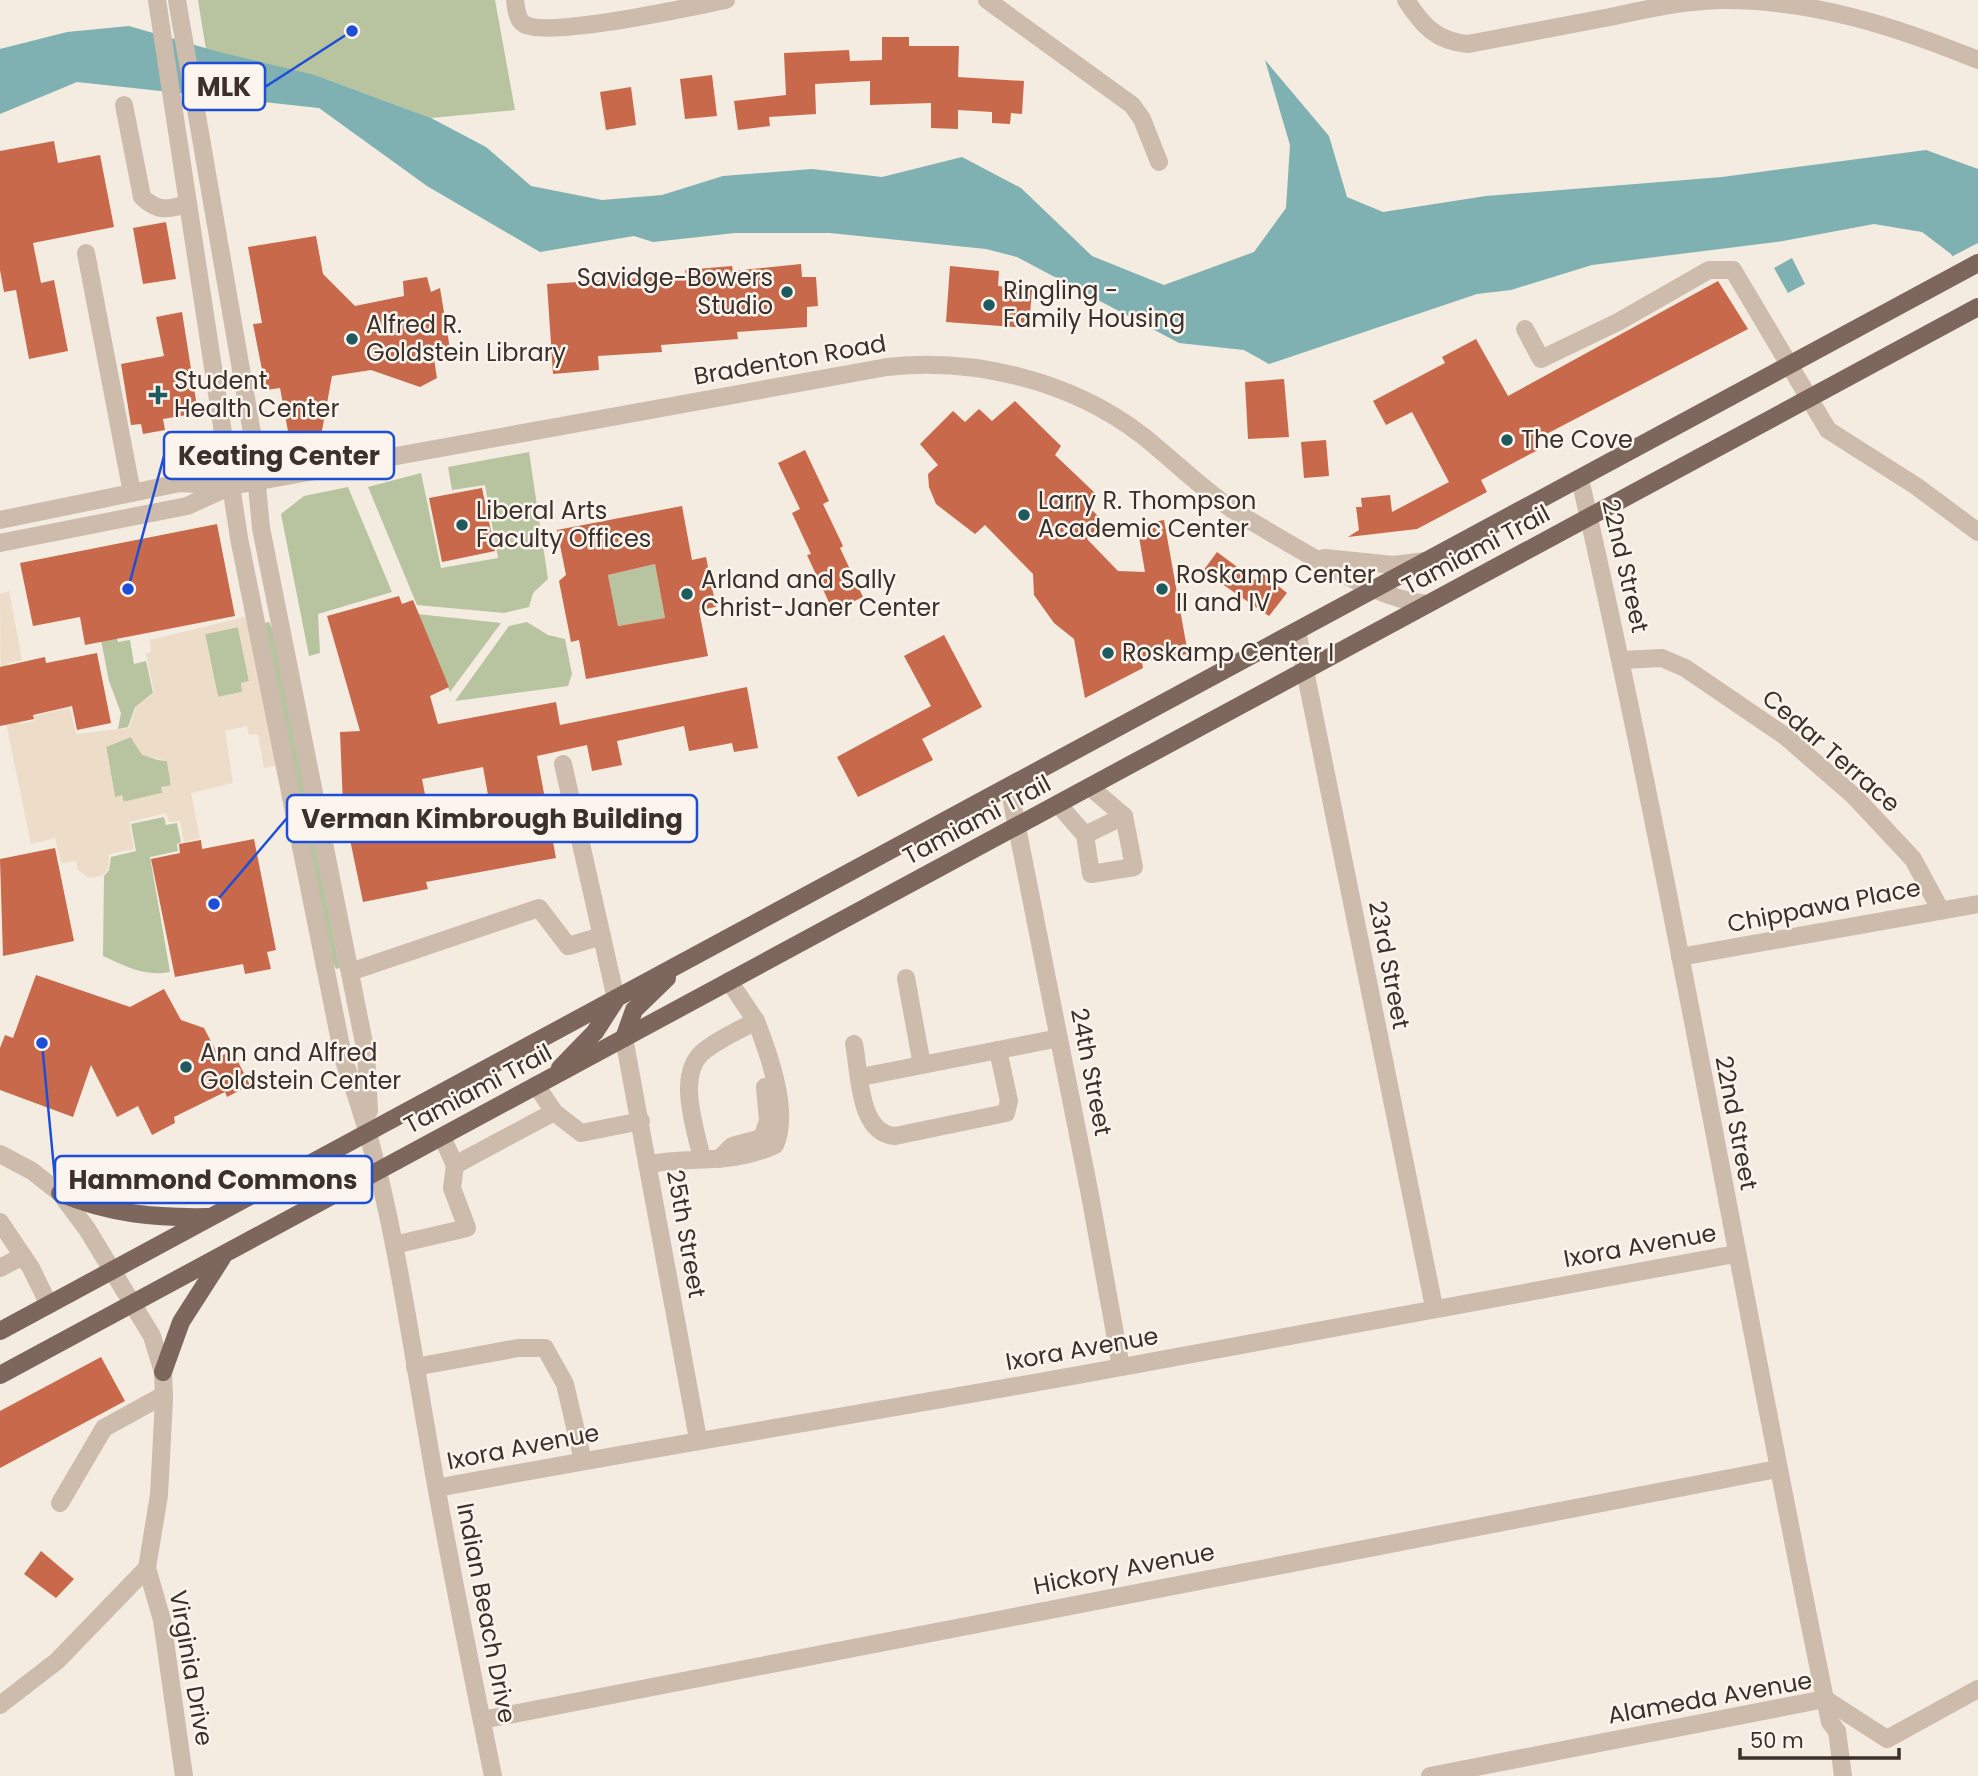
<svg xmlns="http://www.w3.org/2000/svg" width="1978" height="1776" font-family="Poppins,sans-serif">
  <rect width="100%" height="100%" fill="#f4ebe1"/>
  <g fill="#b8c4a0">
    <polygon points="198,0 495,0 515,110 431,118 315,75 208,62"/>
    <polygon points="529,452 548,579 533,593 529,607 504,613 417,605 368,487 421,473 441,568 498,558 485,485 452,490 448,467"/>
    <polygon points="348,487 392,592 318,614 320,653 309,656 281,514 304,496"/>
    <polygon points="655,564 665,618 618,626 608,575"/>
    <polygon points="417,614 501,623 450,692"/>
    <polygon points="269,622 274,632 340,968 336,969 328,951 264,623"/>
    <polygon points="527,622 548,635 565,639 572,674 568,686 455,701 509,626"/>
    <polygon points="238,627 249,681 242,692 218,697 205,634"/>
    <polygon points="115,631 118,642 130,640 134,664 146,661 153,693 135,707 128,727 118,729 121,713 109,681 100,635"/>
    <path d="M131,737C138,752 150,761 167,761L171,785L162,793L123,802L115,797L106,746Z"/>
    <polygon points="486,796 494,832 450,841 454,867 448,854 442,825 452,810 450,802"/>
    <path d="M164,817L166,825L177,823L181,842L177,844L178,851L150,857L170,972C145,977 125,966 103,956L104,876L109,870L111,857L136,851L131,824Z"/>
  </g>
  <path fill="#ecdcc8" fill-rule="evenodd" d="M9,591L22,660L7,663L20,724L35,721L34,716L70,708L76,734L129,728L136,707L154,693L146,654L151,652L150,640L249,616L279,765L264,768L258,734L249,735L247,726L225,731L233,783L191,793L200,838L184,842L180,821L169,822L166,813L129,822L134,849L109,854L108,869L103,875L89,878L78,870L76,861L61,863L55,838L31,844L1,698L0,594ZM238,627L249,681L241,683L242,692L218,697L205,634ZM131,737L142,755L167,761L171,785L161,787L162,793L124,802L122,795L115,797L106,747Z"/>
  <g fill="#7fb0b2">
    <polygon points="129,26 219,52 315,75 431,118 486,147 531,186 602,200 662,195 723,176 812,169 882,177 962,157 1021,188 1092,256 1164,285 1254,252 1286,208 1290,145 1265,60 1329,136 1347,197 1383,212 1486,196 1722,177 1926,150 1978,169 1978,300 1951,254 1922,232 1874,224 1783,241 1592,265 1511,290 1477,294 1269,364 1244,350 1179,343 1017,257 986,249 830,233 735,233 653,242 634,236 540,252 427,186 319,108 77,82 0,114 0,49 67,32"/>
    <polygon points="1792,258 1805,284 1788,293 1774,268"/>
  </g>
  <polygon fill="#f4ebe1" points="1978,243 1978,304 1949,258"/>
  <g fill="#c8694b" fill-rule="evenodd">
    <polygon points="882,37 909,37 909,46 959,46 958,77 1024,81 1022,114 1011,113 1010,124 992,123 992,112 958,110 958,129 931,128 931,103 870,105 870,81 815,84 816,114 769,117 770,126 738,130 734,101 786,95 784,53 849,50 850,61 882,60"/>
    <polygon points="712,75 717,116 685,119 680,79"/>
    <polygon points="631,87 636,125 606,130 600,92"/>
    <polygon points="54,141 58,163 100,155 114,227 33,243 41,283 54,280 68,351 29,359 16,290 4,292 0,270 0,151"/>
    <polygon points="166,222 176,279 143,284 133,228"/>
    <polygon points="316,236 323,274 355,306 404,296 403,281 427,277 431,292 440,288 451,355 434,359 437,378 420,387 371,370 332,376 321,436 290,442 280,388 266,390 253,324 262,323 248,247"/>
    <polygon points="801,264 802,277 816,277 818,306 807,307 807,327 737,332 738,339 661,345 662,352 598,356 599,370 553,374 547,284 686,275 685,270 732,266 733,271"/>
    <polygon points="950,266 999,271 998,286 1032,289 1029,328 946,322"/>
    <polygon points="1718,281 1748,329 1533,441 1538,450 1481,480 1487,492 1417,529 1348,537 1359,530 1356,507 1362,507 1361,498 1390,495 1392,512 1449,482 1412,412 1386,425 1373,401 1445,363 1442,357 1476,339 1508,396"/>
    <polygon points="182,312 198,413 163,419 165,430 143,434 141,424 131,425 121,364 164,356 156,317"/>
    <polygon points="1284,379 1289,437 1248,439 1245,382"/>
    <polygon points="1015,401 1061,446 1055,455 1096,494 1086,504 1100,518 1095,524 1099,527 1087,539 1118,571 1145,572 1137,525 1164,520 1188,654 1142,662 1143,668 1085,698 1074,639 1054,623 1034,595 1033,574 985,525 975,534 936,504 929,487 928,474 938,465 920,444 953,411 965,422 979,409 992,421"/>
    <polygon points="1326,440 1329,476 1304,478 1301,442"/>
    <polygon points="805,450 829,501 823,504 843,546 840,548 863,597 833,611 807,555 811,554 792,513 800,509 778,463"/>
    <polygon points="482,488 495,551 442,562 429,498"/>
    <path d="M682,506L692,560L706,557L716,607L699,610L708,656L586,679L579,640L571,642L559,581L566,575L557,530ZM655,564L665,618L618,626L608,575Z"/>
    <polygon points="217,524 235,616 85,645 80,617 33,626 20,563"/>
    <polygon points="1217,552 1255,580 1261,572 1287,593 1269,616 1203,571"/>
    <path d="M399,596L402,604L413,600L449,687L430,696L438,724L556,702L560,725L747,687L758,748L734,752L732,743L689,751L684,726L617,741L622,765L592,771L587,745L537,756L556,858L426,882L428,889L363,902L343,806L340,732L360,731L327,616ZM483,767L495,834L445,843L443,835L433,836L422,779Z"/>
    <polygon points="944,635 982,707 922,739 933,760 858,797 837,757 931,706 904,656"/>
    <polygon points="97,653 111,723 77,730 72,706 33,715 34,719 0,726 0,667 45,657 46,663"/>
    <polygon points="254,839 276,950 267,952 271,969 245,974 243,964 175,977 151,859 180,853 179,844 201,840 202,849"/>
    <polygon points="55,848 74,941 3,956 0,859"/>
    <polygon points="36,975 130,1007 164,989 181,1020 204,1028 219,1057 232,1050 250,1085 227,1097 225,1092 174,1117 175,1123 152,1135 138,1106 117,1117 91,1065 73,1117 0,1090 0,1048 5,1035 13,1038"/>
    <polygon points="101,1357 125,1401 0,1468 0,1411"/>
    <polygon points="41,1551 74,1579 56,1598 24,1574"/>
  </g>
  <g fill="none" stroke-linecap="round" stroke-linejoin="round">
    <g stroke="#cdbbac" stroke-width="18">
      <path d="M157,0L239,538L344,1061C389,1180 405,1308 427,1433C446,1548 470,1662 493,1776"/>
      <polyline points="177,0 252,433 261,528 366,1053 369,1111"/>
      <path d="M515,0C516,8 517,20 524,24C547,39 694,6 726,0"/>
      <polyline points="987,0 1132,105 1142,119 1159,162"/>
      <path d="M1406,0C1423,26 1436,41 1468,44C1516,35 1563,26 1610,17C1648,9 1687,0 1726,0C1814,0 1897,27 1978,60"/>
      <path d="M124,105L142,197C159,213 168,209 188,204"/>
      <polyline points="86,253 132,493"/>
      <polyline points="1525,329 1541,359 1618,322 1709,270 1733,270 1828,430 1916,486 1978,532"/>
      <path d="M1580,479C1673,883 1741,1293 1825,1699L1830,1722L1837,1731L1843,1776"/>
      <path d="M0,520L180,483L231,486L887,367C975,357 1072,381 1143,436C1173,460 1201,488 1233,510C1260,527 1288,543 1316,559C1352,579 1385,599 1427,604"/>
      <polyline points="0,543 187,506 227,488"/>
      <polyline points="1324,558 1394,565 1425,561"/>
      <polyline points="1297,631 1434,1307"/>
      <polyline points="1622,660 1662,658 1685,668 1785,736 1854,796 1913,859 1940,909"/>
      <polyline points="563,764 616,999"/>
      <polyline points="1009,787 1090,1195 1121,1367"/>
      <polyline points="1058,804 1085,835 1091,874 1134,867 1124,816 1090,787"/>
      <polyline points="1085,835 1124,816"/>
      <polyline points="1680,957 1978,904"/>
      <polyline points="350,972 539,908 568,946 602,936"/>
      <polyline points="906,978 922,1065"/>
      <polyline points="729,981 756,1021"/>
      <polyline points="624,1038 698,1439"/>
      <path d="M854,1044C860,1073 858,1133 895,1136L1006,1113L1009,1101L998,1050"/>
      <polyline points="861,1077 1059,1038"/>
      <polyline points="536,1085 554,1112 581,1133 641,1121"/>
      <polyline points="442,1137 455,1165 554,1112"/>
      <polyline points="0,1154 32,1171 60,1193 87,1229 152,1336 163,1372 164,1399 159,1495 147,1568 57,1661 0,1705"/>
      <polyline points="719,1159 732,1146 762,1138 768,1121 765,1087"/>
      <path d="M649,1164C695,1156 732,1165 775,1145C790,1112 769,1054 756,1021C739,1030 719,1039 704,1051C675,1074 696,1130 702,1159"/>
      <polyline points="0,1222 31,1268 49,1305"/>
      <polyline points="394,1245 467,1228 452,1188 455,1165"/>
      <polyline points="0,1268 23,1256"/>
      <polyline points="415,1367 518,1348 545,1348 565,1384 583,1461"/>
      <path d="M437,1488C665,1445 894,1409 1122,1367C1327,1330 1531,1290 1735,1254"/>
      <polyline points="60,1503 104,1428 164,1395"/>
      <polyline points="147,1568 162,1620 184,1776"/>
      <polyline points="482,1720 1777,1469"/>
      <polyline points="1430,1776 1825,1699 1887,1739 1978,1689"/>
    </g>
    <g stroke="#7d675c" stroke-width="18">
      <polyline points="624,1038 634,1010 667,978"/>
      <polyline points="560,1068 595,1032 615,1001"/>
      <path d="M60,1193C109,1214 156,1218 208,1217"/>
      <polyline points="0,1331 1978,263"/>
      <polyline points="163,1372 181,1322 222,1258"/>
      <polyline points="0,1375 1978,307"/>
    </g>
  </g>
  <g fill="#1f5a5e" stroke="#fbf5ee" stroke-width="2.5">
    <circle cx="787" cy="292" r="7"/>
    <circle cx="989" cy="305" r="7"/>
    <circle cx="352" cy="339" r="7"/>
    <path d="M154.5 384.5h7v7h7v7h-7v7h-7v-7h-7v-7h7z"/>
    <circle cx="1507" cy="440" r="7"/>
    <circle cx="1024" cy="515" r="7"/>
    <circle cx="462" cy="525" r="7"/>
    <circle cx="1162" cy="589" r="7"/>
    <circle cx="687" cy="594" r="7"/>
    <circle cx="1108" cy="653" r="7"/>
    <circle cx="186" cy="1067" r="7"/>
  </g>
  <g text-anchor="middle" stroke-width="5" stroke-linejoin="round" paint-order="stroke">
    <g font-size="24" fill="#3b302b" stroke="#fbf5ee" text-anchor="start">
      <text x="773" y="286" text-anchor="end">Savidge-Bowers<tspan x="773" dy="28">Studio</tspan></text>
      <text x="1003" y="299">Ringling -<tspan x="1003" dy="28">Family Housing</tspan></text>
      <text x="366" y="333">Alfred R.<tspan x="366" dy="28">Goldstein Library</tspan></text>
      <text x="174" y="389">Student<tspan x="174" dy="28">Health Center</tspan></text>
      <text x="1521" y="448">The Cove</text>
      <text x="1038" y="509">Larry R. Thompson<tspan x="1038" dy="28">Academic Center</tspan></text>
      <text x="476" y="519">Liberal Arts<tspan x="476" dy="28">Faculty Offices</tspan></text>
      <text x="1176" y="583">Roskamp Center<tspan x="1176" dy="28">II and IV</tspan></text>
      <text x="701" y="588">Arland and Sally<tspan x="701" dy="28">Christ-Janer Center</tspan></text>
      <text x="1122" y="661">Roskamp Center I</text>
      <text x="200" y="1061">Ann and Alfred<tspan x="200" dy="28">Goldstein Center</tspan></text>
    </g>
    <g font-size="24" fill="#3b302b" stroke="#fbf5ee">
      <text transform="translate(790 360) rotate(-10)" y="8">Bradenton Road</text>
      <text transform="translate(1476 550) rotate(-28)" y="8">Tamiami Trail</text>
      <text transform="translate(1625 566) rotate(77)" y="8">22nd Street</text>
      <text transform="translate(1831 751) rotate(41)" y="8">Cedar Terrace</text>
      <text transform="translate(977 820) rotate(-28)" y="8">Tamiami Trail</text>
      <text transform="translate(1824 906) rotate(-11)" y="8">Chippawa Place</text>
      <text transform="translate(1389 965) rotate(79)" y="8">23rd Street</text>
      <text transform="translate(1091 1072) rotate(79)" y="8">24th Street</text>
      <text transform="translate(478 1089) rotate(-28)" y="8">Tamiami Trail</text>
      <text transform="translate(1736 1123) rotate(79)" y="8">22nd Street</text>
      <text transform="translate(686 1234) rotate(80)" y="8">25th Street</text>
      <text transform="translate(1640 1246) rotate(-10)" y="8">Ixora Avenue</text>
      <text transform="translate(1082 1349) rotate(-10)" y="8">Ixora Avenue</text>
      <text transform="translate(523 1447) rotate(-11)" y="8">Ixora Avenue</text>
      <text transform="translate(1124 1569) rotate(-11)" y="8">Hickory Avenue</text>
      <text transform="translate(486 1613) rotate(79)" y="8">Indian Beach Drive</text>
      <text transform="translate(191 1668) rotate(80)" y="8">Virginia Drive</text>
      <text transform="translate(1710 1698) rotate(-10)" y="8">Alameda Avenue</text>
    </g>
  </g>
  <path fill="none" stroke="#1d4ed8" stroke-width="2.5" d="M352 31L265 87M128 589L164 456M214 904L287 818M42 1043L55 1179"/>
  <g fill="#1d4ed8" stroke="#fbf5ee" stroke-width="2.5">
    <circle cx="352" cy="31" r="7"/>
    <circle cx="128" cy="589" r="7"/>
    <circle cx="214" cy="904" r="7"/>
    <circle cx="42" cy="1043" r="7"/>
  </g>
  <g fill="#fbf5ee" stroke="#1d4ed8" stroke-width="2.5">
    <rect x="183" y="63" width="82" height="47" rx="7"/>
    <rect x="164" y="432" width="230" height="47" rx="7"/>
    <rect x="287" y="795" width="410" height="47" rx="7"/>
    <rect x="55" y="1156" width="317" height="47" rx="7"/>
  </g>
  <g font-size="26" text-anchor="middle" font-weight="bold" fill="#3b302b">
    <text x="224" y="96">MLK</text>
    <text x="279" y="465">Keating Center</text>
    <text x="492" y="828">Verman Kimbrough Building</text>
    <text x="213" y="1189">Hammond Commons</text>
  </g>
  <path d="M1740 1748v10h159v-10" fill="none" stroke="#3b302b" stroke-width="3.5"/>
  <text x="1750" y="1748" font-size="21" fill="#3b302b" stroke="#fbf5ee" stroke-width="5" paint-order="stroke">50 m</text>
</svg>
